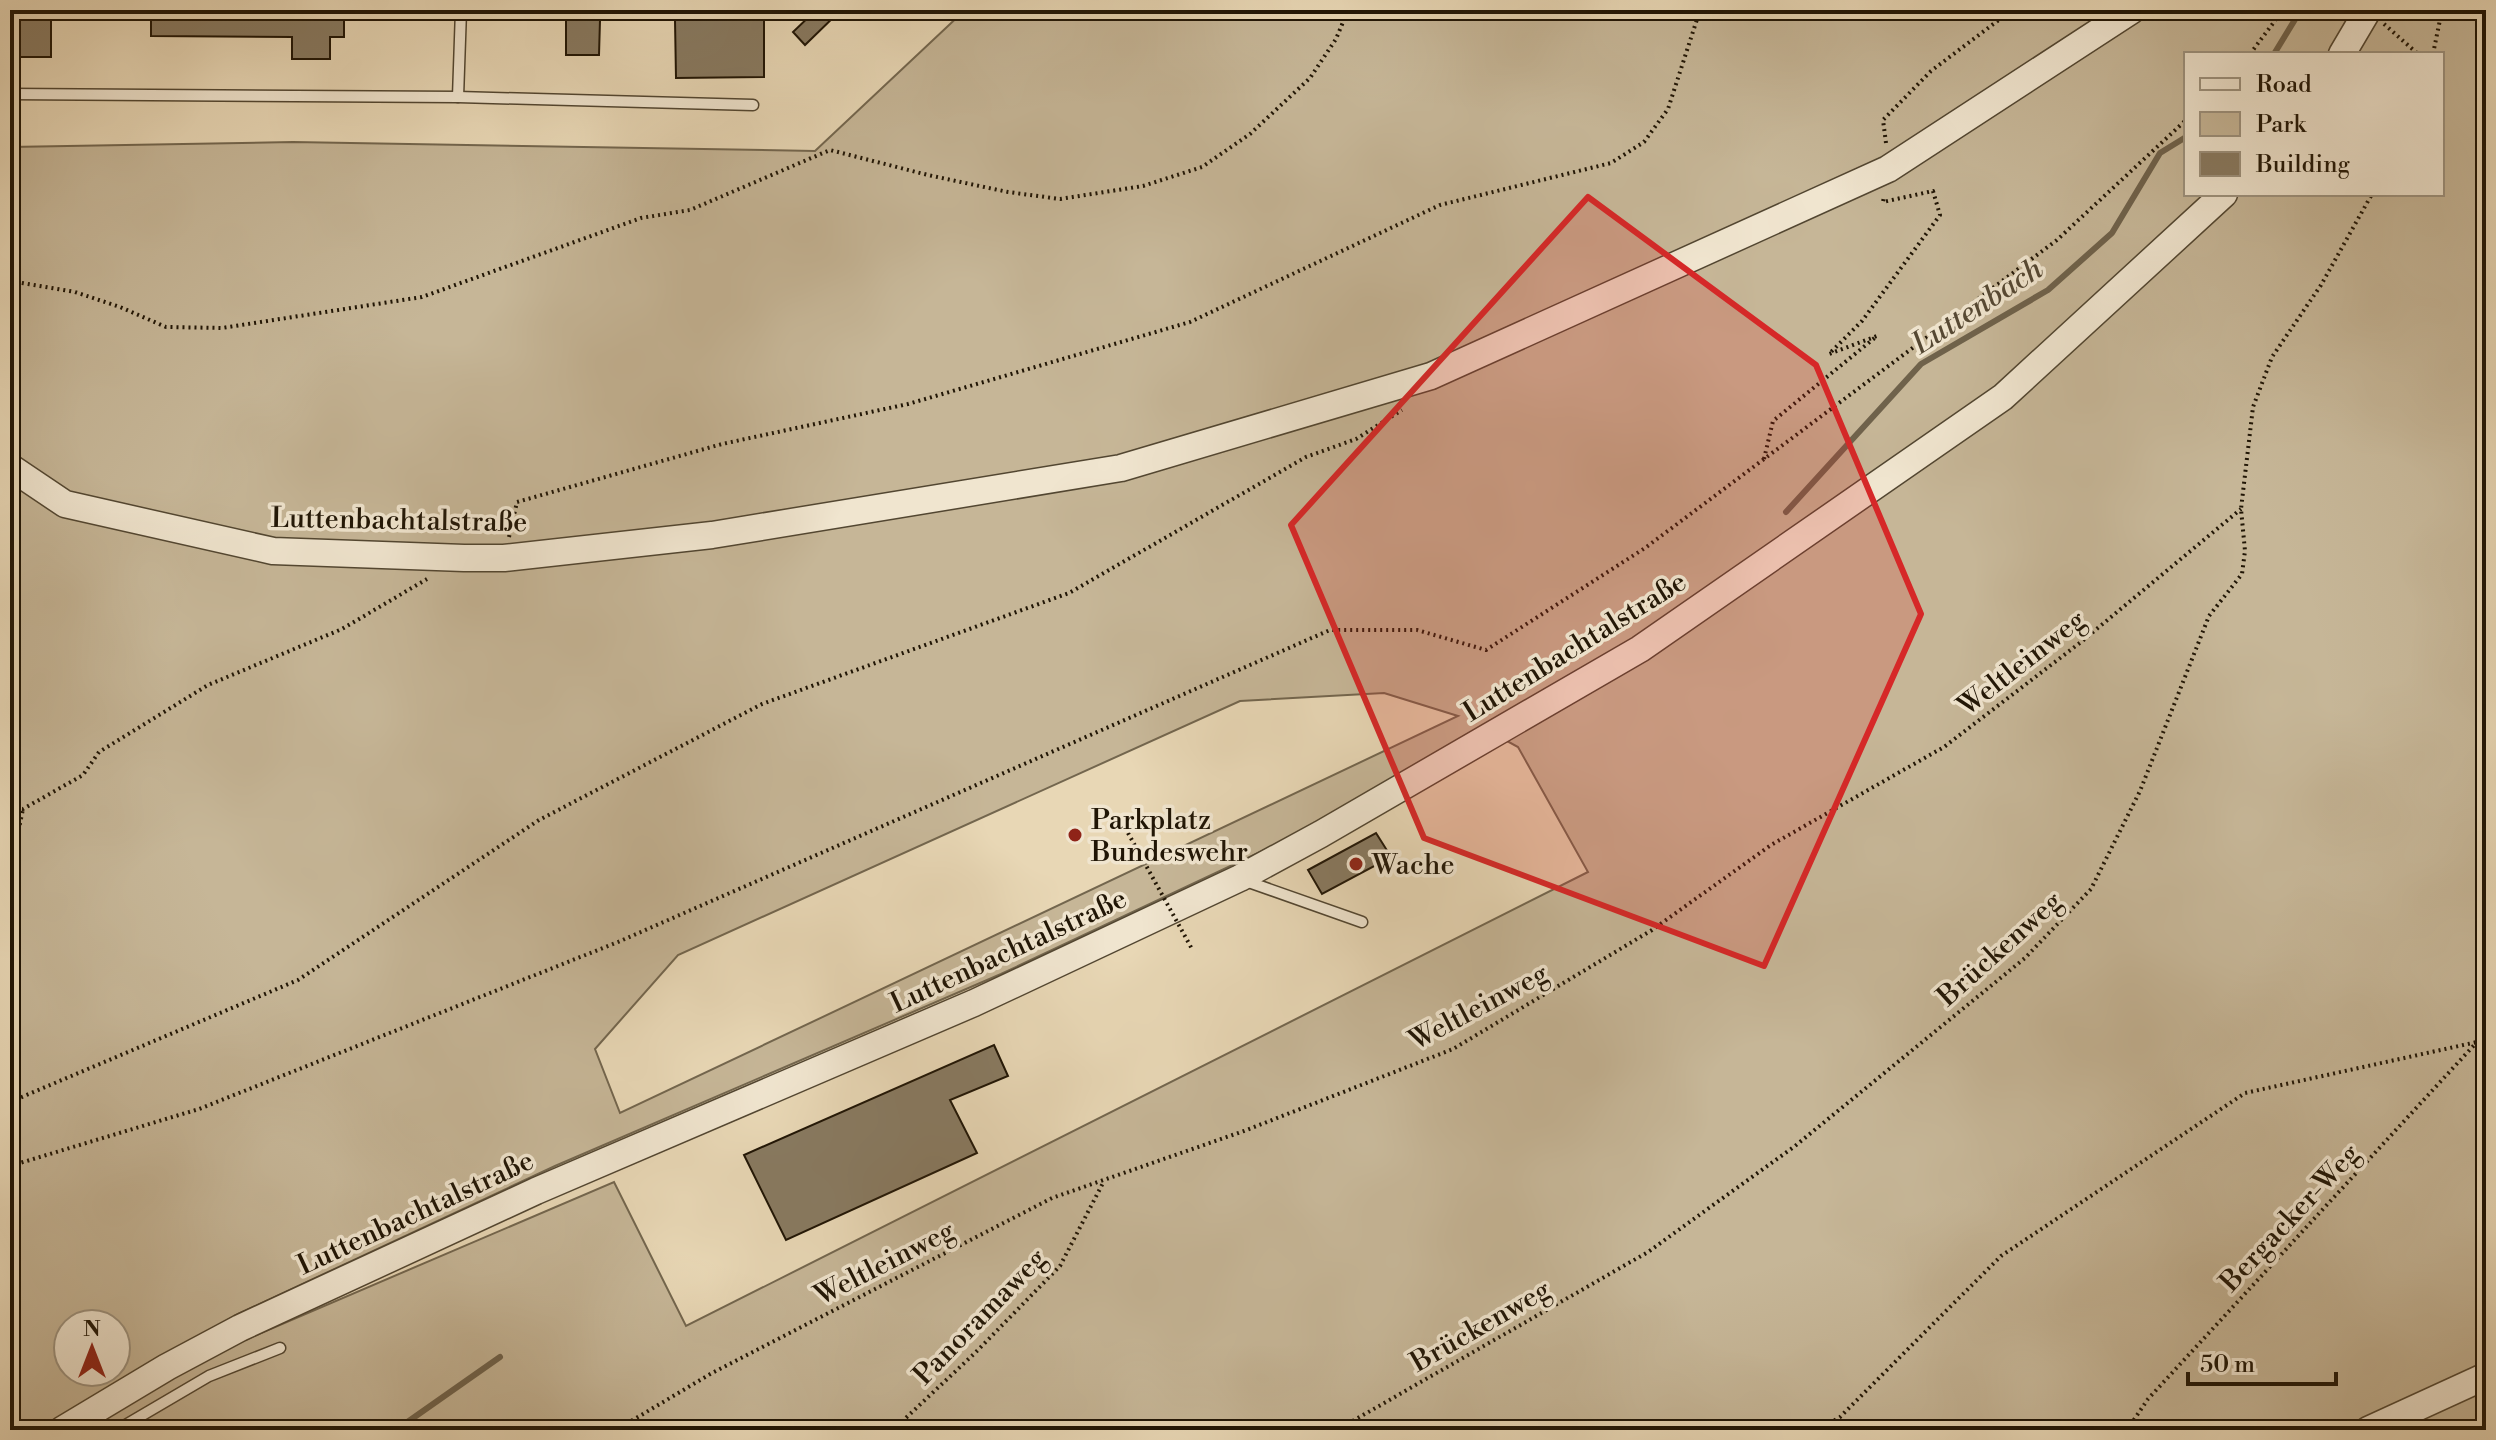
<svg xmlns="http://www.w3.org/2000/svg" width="2496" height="1440" font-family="'Libre Bodoni',serif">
  <rect width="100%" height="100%" fill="#e8d7b5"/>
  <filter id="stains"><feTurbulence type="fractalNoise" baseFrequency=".0025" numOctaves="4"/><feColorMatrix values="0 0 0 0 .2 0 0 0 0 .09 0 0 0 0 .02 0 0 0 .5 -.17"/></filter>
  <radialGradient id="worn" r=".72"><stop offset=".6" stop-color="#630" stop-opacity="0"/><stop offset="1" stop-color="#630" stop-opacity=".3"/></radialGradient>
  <path fill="#c6b697" stroke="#73664e" stroke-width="2" fill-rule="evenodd" d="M965,10H2486V1430H76L155,1381L254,1336L614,1182L686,1326L1588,872L1518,747L1487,730L1313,827L1001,974L555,1166L238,1314L37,1430H10V147L293,142L815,151ZM2186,54H2442V194H2186ZM1384,693L1458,716L620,1113L595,1049L678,955L1240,701ZM68,1324H116V1372H68Z"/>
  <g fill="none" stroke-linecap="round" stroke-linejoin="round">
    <g stroke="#6f624b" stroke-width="6">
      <polyline points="2274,54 2299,13"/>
      <polyline points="1786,512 1921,364 2048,290 2112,233 2160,153 2186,137"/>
      <polyline points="396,1430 500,1357"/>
    </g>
  </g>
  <g fill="#887a61" stroke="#201505" stroke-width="2">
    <rect x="14" y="10" width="37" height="47"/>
    <polygon points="151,10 344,10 344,37 330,37 330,59 292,59 292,37 151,36"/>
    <polygon points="816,10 841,10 805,45 793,32"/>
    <polygon points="566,19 600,20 599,55 566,55"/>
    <polygon points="675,20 764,20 764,77 676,78"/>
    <polygon points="1376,833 1395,863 1380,871 1376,865 1322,894 1308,870"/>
    <polygon points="994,1045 1008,1076 950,1100 977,1153 786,1240 744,1155"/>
  </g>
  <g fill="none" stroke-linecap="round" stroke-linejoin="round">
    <g stroke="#524631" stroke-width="13">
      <g id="service">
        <polyline points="10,94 458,97 461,10"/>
        <polyline points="458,97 753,105"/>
        <polyline points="1243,880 1362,922"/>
        <polyline points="117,1430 209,1376 280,1348"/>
      </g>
    </g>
    <g stroke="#524631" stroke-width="29">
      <g id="tertiary">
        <polyline points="2342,54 2368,10"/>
        <polyline points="10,467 65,504 273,551 464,558 504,558 712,535 1121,468 1431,376 1888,169 2132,10"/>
        <polyline points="62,1430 167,1367 240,1328 536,1191 974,1003 1240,878 1321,834 1640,649 2003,397 2224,194"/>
        <polyline points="2368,1430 2486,1376"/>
      </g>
    </g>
    <g stroke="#201505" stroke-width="4" stroke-dasharray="2 4" stroke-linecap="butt">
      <polyline points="2384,24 2418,54"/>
      <polyline points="2250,54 2283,10"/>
      <polyline points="2433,54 2442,10"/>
      <polyline points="1886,143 1883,120 1931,71 2012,10"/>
      <polyline points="10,281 75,292 120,307 166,327 222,328 422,297 641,218 690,210 830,150 928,175 1008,192 1060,199 1143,186 1202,167 1250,134 1310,78 1336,39 1348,10"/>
      <polyline points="1764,459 1773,421 1877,336 1829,354 1862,321 1940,215 1933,191 1883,202 1884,196"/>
      <polyline points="509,537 517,502 722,444 908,404 1190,322 1440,205 1611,163 1644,142 1668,109 1700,10"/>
      <polyline points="10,808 23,809 83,775 99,752 208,685 342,629 427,579"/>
      <polyline points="1128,833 1138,851"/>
      <polyline points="10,846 17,838 23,809"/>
      <polyline points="10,1102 298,980 539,820 762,704 1069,593 1306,457 1356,439 1402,410"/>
      <polyline points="10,1166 199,1109 618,942 1330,630 1417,630 1486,650 1645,548 2057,240 2186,120"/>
      <polyline points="616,1430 712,1373 1052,1198 1244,1131 1453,1049 1652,930 1771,845 1944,747 2081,642 2241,509"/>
      <polyline points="893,1430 976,1352 1060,1266 1104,1181"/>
      <polyline points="1337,1430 1648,1252 1795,1146 2025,958 2091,889 2140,791 2209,616 2242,574 2245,551 2241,509 2253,407 2272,357 2321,285 2372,194"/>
      <polyline points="1819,1430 1840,1417 2001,1256 2245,1093 2477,1042"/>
      <polyline points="2127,1430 2148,1399 2477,1042 2486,1038"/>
    </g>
    <use href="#service" stroke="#f0e5cf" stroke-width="10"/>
    <use href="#tertiary" stroke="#f0e5cf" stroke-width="26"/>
    <polyline stroke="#201505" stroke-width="4" stroke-dasharray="2 4" stroke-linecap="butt" points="1138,851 1192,949"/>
  </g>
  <path fill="#d62828" fill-opacity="0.2" stroke="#d62828" stroke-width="6" stroke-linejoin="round" d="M1588,197L1816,365L1921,614L1764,966L1424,838L1291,525Z"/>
  <g fill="#8f2418" stroke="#f0e5cf" stroke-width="3">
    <circle cx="1075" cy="835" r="8"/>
    <circle cx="1356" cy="864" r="8"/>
  </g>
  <g text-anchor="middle" stroke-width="7" stroke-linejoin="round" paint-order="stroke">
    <g font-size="28" fill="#201505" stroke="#f0e5cf">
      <text transform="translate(399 519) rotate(1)" y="10">Luttenbachtalstraße</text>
      <text transform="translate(1574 646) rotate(-32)" y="10">Luttenbachtalstraße</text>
      <text transform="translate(2021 662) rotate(-38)" y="10">Weltleinweg</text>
      <text transform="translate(1999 948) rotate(-42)" y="10">Brückenweg</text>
      <text transform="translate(1008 950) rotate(-25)" y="10">Luttenbachtalstraße</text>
      <text transform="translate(1478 1006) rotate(-28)" y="10">Weltleinweg</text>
      <text transform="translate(415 1212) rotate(-25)" y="10">Luttenbachtalstraße</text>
      <text transform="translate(2289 1217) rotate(-47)" y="10">Bergacker-Weg</text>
      <text transform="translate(884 1262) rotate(-27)" y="10">Weltleinweg</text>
      <text transform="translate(979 1316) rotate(-46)" y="10">Panoramaweg</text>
      <text transform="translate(1480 1325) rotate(-30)" y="10">Brückenweg</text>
    </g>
    <g font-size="28" fill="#201505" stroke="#f0e5cf" text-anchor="start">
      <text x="1091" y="829">Parkplatz<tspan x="1091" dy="32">Bundeswehr</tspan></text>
      <text x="1372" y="874">Wache</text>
    </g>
    <g font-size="30" font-style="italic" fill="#554833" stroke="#f0e5cf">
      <text transform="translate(1977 306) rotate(-33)" y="10">Luttenbach</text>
    </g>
  </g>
  <rect width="2496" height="1440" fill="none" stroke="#e8d7b5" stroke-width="40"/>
  <rect x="12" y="12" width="2472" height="1416" fill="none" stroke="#201505" stroke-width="4"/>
  <rect x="20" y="20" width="2456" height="1400" fill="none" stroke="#201505" stroke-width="2"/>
  <rect x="2184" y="52" width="260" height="144" fill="#f0e5cf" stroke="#9d927e" stroke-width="2"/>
  <rect x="2200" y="78" width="40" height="12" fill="#f0e5cf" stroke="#9d927e" stroke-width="2"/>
  <text x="2256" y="92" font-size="24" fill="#201505">Road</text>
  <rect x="2200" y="112" width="40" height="24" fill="#c6b697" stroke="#9d927e" stroke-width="2"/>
  <text x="2256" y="132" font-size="24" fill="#201505">Park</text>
  <rect x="2200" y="152" width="40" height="24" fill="#887a61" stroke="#9d927e" stroke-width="2"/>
  <text x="2256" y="172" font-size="24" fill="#201505">Building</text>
  <g transform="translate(92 1348)"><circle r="38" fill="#f0e5cf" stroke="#9d927e" stroke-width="2"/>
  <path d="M0-6L14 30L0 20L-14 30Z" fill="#8f2418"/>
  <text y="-12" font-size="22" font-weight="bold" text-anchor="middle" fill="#201505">N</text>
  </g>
  <path d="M2188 1372v12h148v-12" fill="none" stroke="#201505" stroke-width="4"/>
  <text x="2200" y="1372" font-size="24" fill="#201505" stroke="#f0e5cf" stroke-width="6" paint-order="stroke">50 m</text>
  <rect width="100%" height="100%" filter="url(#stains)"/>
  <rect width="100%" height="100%" fill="url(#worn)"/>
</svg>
